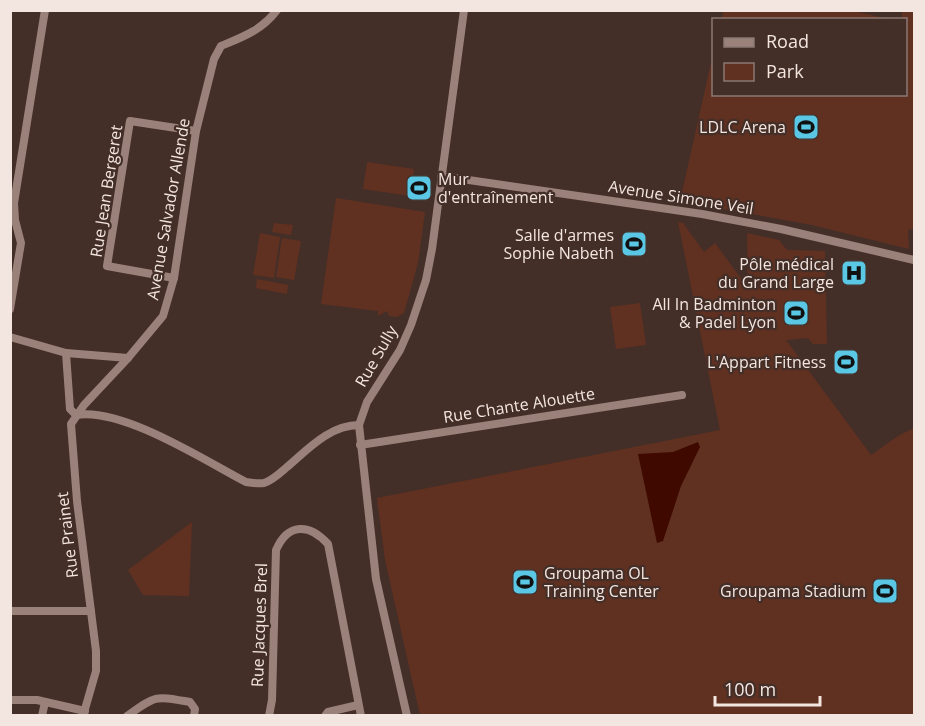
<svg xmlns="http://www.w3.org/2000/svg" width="925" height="726" font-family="'Open Sans',sans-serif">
  <rect width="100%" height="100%" fill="#442f28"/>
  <g fill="#603021">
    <polygon points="724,10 849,10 889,19 721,19"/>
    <polygon points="902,11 914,11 914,229 908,230 909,249 812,225 680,201 713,54 714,94 906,94 906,20 902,19"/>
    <polygon points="367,162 414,169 410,196 363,189"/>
    <polygon points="336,198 425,212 418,263 404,313 397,317 389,316 387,311 378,316 378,311 321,304"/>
    <polygon points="678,222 683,223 704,252 715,243 748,288 747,233 779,240 787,250 825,251 827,344 813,344 808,338 786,340 871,455 898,436 914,428 914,715 420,715 385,560 377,498 720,430"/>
    <polygon points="274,223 293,225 291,235 272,232"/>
    <polygon points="260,233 280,237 274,278 253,275"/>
    <polygon points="282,238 301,241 294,280 276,277"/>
    <polygon points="257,279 288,285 287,294 256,288"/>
    <polygon points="640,303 646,345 616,349 610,307"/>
    <polygon points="192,522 189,596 143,595 128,570"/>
  </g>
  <polygon fill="#3f0900" points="698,442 700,447 681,486 663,541 657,543 638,454 673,452"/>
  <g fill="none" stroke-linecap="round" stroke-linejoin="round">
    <g stroke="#9a8179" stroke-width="8">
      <polyline points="441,176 702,214 781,229 914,260"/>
      <polyline points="174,278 107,266 130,121 196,131"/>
      <polyline points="10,309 21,243 15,220 14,203 45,10"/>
      <polyline points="10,337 66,353 128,358"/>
      <polyline points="66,353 70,409 76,415"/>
      <path d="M76,415C122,407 204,460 246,482C252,483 258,484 264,483C273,480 280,473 287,467C308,449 330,425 359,425"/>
      <polyline points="360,445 682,395"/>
      <polyline points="10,611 91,611"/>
      <polyline points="10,700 37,700 85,711"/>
      <polyline points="42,716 45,702"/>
      <path d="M83,716L96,671V651L77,501L71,424L84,405L128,358L163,316L174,278L196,131L214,59L221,46C243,37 262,30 277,10"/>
      <path d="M127,716C157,695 154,696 190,702L195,709L194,716"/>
      <path d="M269,716L272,700L276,550C288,523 309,523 328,544L361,716"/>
      <polyline points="325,716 328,712 358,705"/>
      <polyline points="407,716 376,579 359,425 367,402 400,350 411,325 426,280 432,249 464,10"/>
    </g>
  </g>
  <defs>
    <g id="stadium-square" transform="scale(1.35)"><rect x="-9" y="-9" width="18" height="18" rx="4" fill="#5ac8e5" stroke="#442f28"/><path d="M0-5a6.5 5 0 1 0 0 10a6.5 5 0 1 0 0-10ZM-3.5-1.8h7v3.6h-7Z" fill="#111"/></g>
    <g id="hospital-square" transform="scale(1.35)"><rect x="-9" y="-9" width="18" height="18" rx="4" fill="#5ac8e5" stroke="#442f28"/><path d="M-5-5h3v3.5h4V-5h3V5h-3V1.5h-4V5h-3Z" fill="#111"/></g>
  </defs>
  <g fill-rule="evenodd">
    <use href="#stadium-square" x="806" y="127"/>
    <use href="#stadium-square" x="419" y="188"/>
    <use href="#stadium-square" x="634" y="244"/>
    <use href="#hospital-square" x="854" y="273"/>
    <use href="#stadium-square" x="796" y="313"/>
    <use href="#stadium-square" x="846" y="362"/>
    <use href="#stadium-square" x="525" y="582"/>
    <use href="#stadium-square" x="885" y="591"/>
  </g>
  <g text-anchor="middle" stroke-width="4.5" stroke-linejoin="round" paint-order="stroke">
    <g font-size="16" fill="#f3e5e0" stroke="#442f28" text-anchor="end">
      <text x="786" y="133">LDLC Arena</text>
      <text x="438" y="185" text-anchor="start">Mur<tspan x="438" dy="18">d'entraînement</tspan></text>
      <text x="614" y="241">Salle d'armes<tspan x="614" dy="18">Sophie Nabeth</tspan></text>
      <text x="834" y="270">Pôle médical<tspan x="834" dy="18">du Grand Large</tspan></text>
      <text x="776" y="310">All In Badminton<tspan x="776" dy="18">&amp; Padel Lyon</tspan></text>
      <text x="826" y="368">L'Appart Fitness</text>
      <text x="544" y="579" text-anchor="start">Groupama OL<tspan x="544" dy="18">Training Center</tspan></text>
      <text x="866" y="597">Groupama Stadium</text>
    </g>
    <g font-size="16" fill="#f3e5e0" stroke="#442f28">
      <text transform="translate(106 191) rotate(-81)" y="6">Rue Jean Bergeret</text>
      <text transform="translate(681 197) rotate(9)" y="6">Avenue Simone Veil</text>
      <text transform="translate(168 209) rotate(-80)" y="6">Avenue Salvador Allende</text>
      <text transform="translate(376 356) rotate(-60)" y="6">Rue Sully</text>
      <text transform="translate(519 405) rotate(-9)" y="6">Rue Chante Alouette</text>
      <text transform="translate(67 535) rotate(-97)" y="6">Rue Prainet</text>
      <text transform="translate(259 625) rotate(-88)" y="6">Rue Jacques Brel</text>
    </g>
  </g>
  <rect width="925" height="726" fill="none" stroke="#f3e5e0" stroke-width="24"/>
  <rect x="712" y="18" width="195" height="78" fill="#442f28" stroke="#8a7872" stroke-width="1.5"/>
  <rect x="724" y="38" width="30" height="9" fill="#9a8179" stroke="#8a7872" stroke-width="1.5"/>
  <text x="766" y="48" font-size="18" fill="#f3e5e0">Road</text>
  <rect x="724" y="63" width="30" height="18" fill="#603021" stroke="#8a7872" stroke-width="1.5"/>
  <text x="766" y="78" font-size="18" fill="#f3e5e0">Park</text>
  <path d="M715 696v9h105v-9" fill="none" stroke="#f3e5e0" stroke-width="3"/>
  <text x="724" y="696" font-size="18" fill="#f3e5e0" stroke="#442f28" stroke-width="4.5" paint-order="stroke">100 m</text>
</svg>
